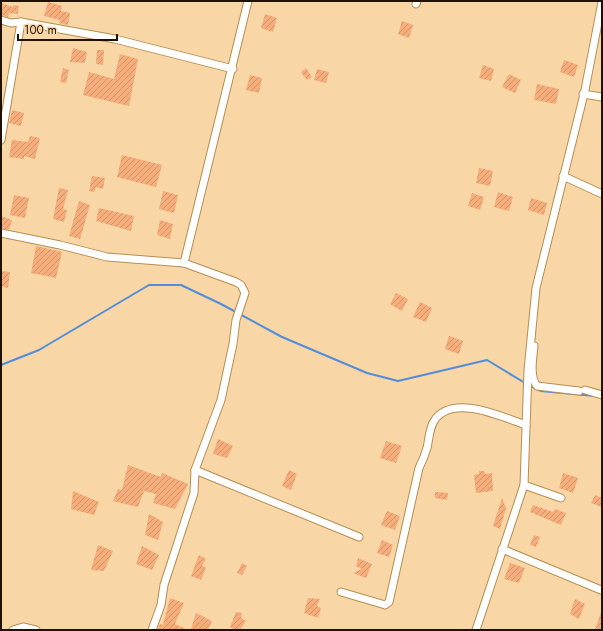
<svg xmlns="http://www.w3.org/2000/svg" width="603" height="631" font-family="Jost,sans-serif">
  <defs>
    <pattern id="building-hatch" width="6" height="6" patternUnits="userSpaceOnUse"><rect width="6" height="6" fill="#f5ad7b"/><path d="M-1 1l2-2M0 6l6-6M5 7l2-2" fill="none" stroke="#d29469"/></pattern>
  </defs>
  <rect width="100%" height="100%" fill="#f9d6a5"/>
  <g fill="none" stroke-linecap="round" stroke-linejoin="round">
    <g stroke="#518ddb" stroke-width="2">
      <polyline points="1,365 39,350 149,285 181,285 221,304 282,337 367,373 398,381 487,360 525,383"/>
      <polyline points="529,385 541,391 595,396"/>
    </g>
  </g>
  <g fill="url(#building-hatch)">
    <polygon points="48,2 62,6 61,11 70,13 68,25 59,23 60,20 44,16"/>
    <polygon points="1,3 13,7 13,5 19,6 18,14 9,13 8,17 1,15"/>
    <polygon points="265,14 277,18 273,32 261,28"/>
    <polygon points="402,21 413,25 409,38 398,34"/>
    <polygon points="73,48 87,52 85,63 70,62"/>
    <polygon points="97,50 104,50 103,65 96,64"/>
    <polygon points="120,54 138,59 129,106 83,95 89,72 114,79"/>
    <polygon points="564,60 578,65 574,77 560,72"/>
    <polygon points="483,65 494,69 491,81 479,78"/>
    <polygon points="63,68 69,70 66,83 60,82"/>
    <polygon points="306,68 312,77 307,80 301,72"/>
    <polygon points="317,69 329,72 326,83 314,80"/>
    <polygon points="509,74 521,80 515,93 502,87"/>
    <polygon points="250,75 262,78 259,93 246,90"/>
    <polygon points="537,84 559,89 556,104 534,100"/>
    <polygon points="12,110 24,113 21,126 9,123"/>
    <polygon points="30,136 40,138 35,159 24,156 24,159 9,157 12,140 28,142"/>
    <polygon points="122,155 162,165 156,187 117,177"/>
    <polygon points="479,168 493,171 490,186 476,183"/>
    <polygon points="92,176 105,178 103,189 96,187 94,192 89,191"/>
    <polygon points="59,188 68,190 63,209 67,210 64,222 53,219"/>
    <polygon points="163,191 178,195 174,213 159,209"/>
    <polygon points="498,192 513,197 509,211 494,207"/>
    <polygon points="472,193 484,197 480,210 468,206"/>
    <polygon points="14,195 29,198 25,218 10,215"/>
    <polygon points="531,198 547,203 544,215 528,210"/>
    <polygon points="79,201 90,205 80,239 69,236"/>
    <polygon points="99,208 134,216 131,231 96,221"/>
    <polygon points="1,216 12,220 9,230 1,228"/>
    <polygon points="160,220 173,224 170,239 157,235"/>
    <polygon points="36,246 62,252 56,278 31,273"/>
    <polygon points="1,271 10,272 8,288 1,286"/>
    <polygon points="396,293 408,299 402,311 390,304"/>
    <polygon points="420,302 432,308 426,322 413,317"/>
    <polygon points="449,336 463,341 459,354 445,349"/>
    <polygon points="218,439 233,446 227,458 213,454"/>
    <polygon points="386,441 402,446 396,463 380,458"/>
    <polygon points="128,465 161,477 162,473 188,484 175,509 153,503 156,494 144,491 138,507 113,501 118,489 122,490"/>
    <polygon points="289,470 297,474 291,490 282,486"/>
    <polygon points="479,471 484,471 485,474 492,473 493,491 476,493 474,475 479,474"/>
    <polygon points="563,473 578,478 573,493 559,488"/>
    <polygon points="73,491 99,502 94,515 71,509"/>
    <polygon points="435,492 448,493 447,500 435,498"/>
    <polygon points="595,495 602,498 602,507 591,503"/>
    <polygon points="502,498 506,508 500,529 493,526"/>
    <polygon points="533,505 553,512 555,509 566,513 561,525 530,512"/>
    <polygon points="387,511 400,516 395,530 381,525"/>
    <polygon points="149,514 163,522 158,540 145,535"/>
    <polygon points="534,535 540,537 536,547 530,545"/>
    <polygon points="382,540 393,545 389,557 377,553"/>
    <polygon points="98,545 113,551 104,571 91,570"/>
    <polygon points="142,546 159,555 152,570 136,564"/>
    <polygon points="199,555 206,559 202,566 206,567 201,580 191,576"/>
    <polygon points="358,558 372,564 366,578 353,573 362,569 356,566"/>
    <polygon points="242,563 247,566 242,575 237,573"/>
    <polygon points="510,563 525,568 519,583 504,579"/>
    <polygon points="170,598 184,603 175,624 188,630 158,629 160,624 163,625"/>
    <polygon points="308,598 320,599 317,606 321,608 318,618 304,613"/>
    <polygon points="575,599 585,604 579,619 570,614"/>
    <polygon points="236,612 242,613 241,618 246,621 240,630 235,630 230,627"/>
    <polygon points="601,612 602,630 595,630"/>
    <polygon points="196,613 212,621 208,630 191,629"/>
  </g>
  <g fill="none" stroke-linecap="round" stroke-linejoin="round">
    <g stroke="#b78e51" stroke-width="9">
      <g id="minor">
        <polyline points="416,4 417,1"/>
        <polyline points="1,20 11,23 21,22 115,39 233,69"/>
        <polyline points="583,94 602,97"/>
        <polyline points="1,140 21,22"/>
        <polyline points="563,176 602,194"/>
        <polyline points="1,233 60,245 107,257 184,263 236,282 241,285 245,293 236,320 233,344 221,400 195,470 194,493 164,585 161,605 152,630"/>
        <polyline points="184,263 248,1"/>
        <path d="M534,346C533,357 529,377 537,386L579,391"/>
        <polyline points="585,390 602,395"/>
        <polyline points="195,470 359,537"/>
        <polyline points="524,485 561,498"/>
        <polyline points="502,549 601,590"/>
        <path d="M341,592L382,604L385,605L389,602L419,468C422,462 425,455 427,448C429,440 429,429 434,421C452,393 502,417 526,425"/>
        <polyline points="13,630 23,627 36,630"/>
        <polyline points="476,630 524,485 528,370 536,288 585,90 602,2"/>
      </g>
    </g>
    <use href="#minor" stroke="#fff" stroke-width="7"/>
  </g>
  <rect width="603" height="631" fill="none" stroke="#1f1000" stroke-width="4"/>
  <path d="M18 34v6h99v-6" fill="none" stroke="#1f1000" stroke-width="2"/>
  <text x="24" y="34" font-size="12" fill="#1f1000" stroke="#f9d6a5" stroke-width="3" paint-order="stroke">100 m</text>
</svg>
